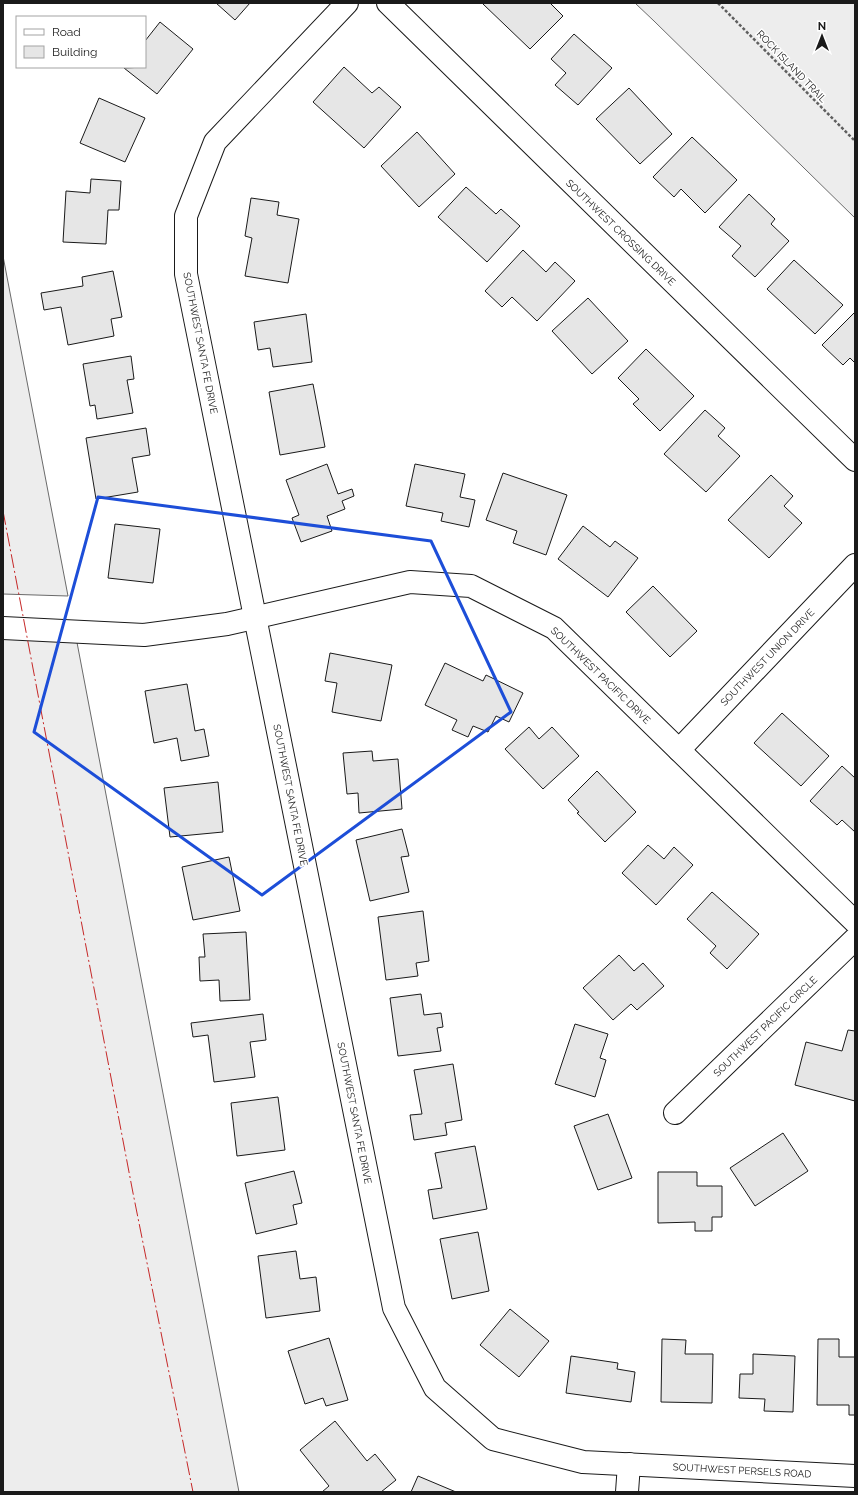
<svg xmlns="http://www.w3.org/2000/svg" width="858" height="1495" font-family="Raleway,sans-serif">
  <rect width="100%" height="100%" fill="#fff"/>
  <g fill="#ededed" stroke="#6a6a6a">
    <polygon points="635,3 855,3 855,218 654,21"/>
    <polygon points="3,256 68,596 3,594"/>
    <polygon points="3,630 75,632 239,1492 3,1492"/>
  </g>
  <g fill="#e6e6e6" stroke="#1a1a1a">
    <polygon points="216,3 250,3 235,20"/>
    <polygon points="485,3 550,3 563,16 530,49 483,4"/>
    <polygon points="160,22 193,49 157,94 124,68 145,67 145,41"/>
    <polygon points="574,34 612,68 578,105 555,85 566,73 551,59"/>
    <polygon points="344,67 372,93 379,87 401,107 364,148 313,102"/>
    <polygon points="629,88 672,134 640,164 596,119"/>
    <polygon points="99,98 145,118 125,162 80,143"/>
    <polygon points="417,132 455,174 419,207 381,166"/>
    <polygon points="692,137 737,180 705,213 681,189 674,197 653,177"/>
    <polygon points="91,179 121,181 119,210 108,210 106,244 63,242 66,191 90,193"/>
    <polygon points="466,187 496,214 501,209 520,226 487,262 438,217"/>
    <polygon points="749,194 775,219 771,224 789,241 755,277 732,256 741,246 719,227"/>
    <polygon points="251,198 279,202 277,215 299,219 288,283 245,276 252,238 245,236"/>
    <polygon points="523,250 546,272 555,262 575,281 537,321 512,297 502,307 485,291"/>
    <polygon points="794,260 843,305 815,334 767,289"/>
    <polygon points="113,271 122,317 111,319 114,336 68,345 61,307 44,310 41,293 83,286 82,277"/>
    <polygon points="588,298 628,341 592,374 552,331"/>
    <polygon points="855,312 855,363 850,358 843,365 822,345"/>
    <polygon points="306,314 312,362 273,367 270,348 258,350 254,322"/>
    <polygon points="646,349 694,396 660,431 633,404 639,399 618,378"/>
    <polygon points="131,356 134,379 127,380 133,413 97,419 95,405 90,406 83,364"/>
    <polygon points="313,384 325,447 280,455 269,392"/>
    <polygon points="705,410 725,428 718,436 740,456 706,492 664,454"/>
    <polygon points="146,428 150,455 132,458 138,492 96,499 86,438"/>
    <polygon points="327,464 338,494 352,489 354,496 342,501 345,509 327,516 332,531 301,542 292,518 299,515 286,480"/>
    <polygon points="415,464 465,474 460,497 475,500 469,527 441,521 443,513 406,506"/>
    <polygon points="503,473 567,495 546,555 513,543 517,531 486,520"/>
    <polygon points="771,475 793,496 784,506 802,523 769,558 728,520"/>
    <polygon points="115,524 160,529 153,583 108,578"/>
    <polygon points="583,526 610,547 615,541 638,558 608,597 558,559"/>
    <polygon points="653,586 697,631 670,657 626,612"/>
    <polygon points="330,653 392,665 381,721 332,712 337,683 325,681"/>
    <polygon points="445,663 483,681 486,675 523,693 509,722 496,716 488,732 473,726 468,737 452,730 457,720 425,705"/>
    <polygon points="187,684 195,731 204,729 209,756 181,761 177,738 154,743 145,691"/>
    <polygon points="782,713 829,756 801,786 754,743"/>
    <polygon points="529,727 539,739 552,727 579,756 543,789 505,749"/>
    <polygon points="372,751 373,761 398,759 402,809 359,813 358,793 347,794 343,753"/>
    <polygon points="842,766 855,778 855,832 842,820 837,825 810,801"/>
    <polygon points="597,771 636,812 605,842 577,813 579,812 568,800"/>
    <polygon points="218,782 223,832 170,837 164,788"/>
    <polygon points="402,829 409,856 401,857 409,892 370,901 356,840"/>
    <polygon points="648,845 664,859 674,847 693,865 656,905 622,873"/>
    <polygon points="229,857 240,911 193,920 182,867"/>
    <polygon points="712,892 759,934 727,969 710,953 716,946 687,919"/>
    <polygon points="423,911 429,961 416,963 418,976 386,980 378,917"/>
    <polygon points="246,932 250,1000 220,1001 219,980 200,981 199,957 205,957 203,934"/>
    <polygon points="619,955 634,971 643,963 664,986 637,1010 631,1004 613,1020 583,988"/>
    <polygon points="421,994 424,1015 441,1013 443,1027 437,1028 441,1051 398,1056 390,998"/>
    <polygon points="263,1014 266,1040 250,1042 255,1077 214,1082 208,1035 193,1037 191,1023"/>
    <polygon points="575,1024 608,1034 600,1058 606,1060 595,1097 555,1084"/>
    <polygon points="848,1030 855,1031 855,1101 795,1085 806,1042 842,1051"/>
    <polygon points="453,1064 462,1120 445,1123 447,1135 414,1140 410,1115 422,1114 414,1070"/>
    <polygon points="278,1097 285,1150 237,1156 231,1103"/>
    <polygon points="608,1114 632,1178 598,1190 574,1126"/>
    <polygon points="783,1133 808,1171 755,1206 730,1168"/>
    <polygon points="475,1146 487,1209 433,1219 428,1190 442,1188 435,1153"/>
    <polygon points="294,1171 302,1203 293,1205 297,1224 256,1234 245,1183"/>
    <polygon points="658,1172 697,1172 697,1186 722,1186 722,1217 712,1217 712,1231 695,1231 695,1222 658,1223"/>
    <polygon points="478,1232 489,1291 452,1299 440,1239"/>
    <polygon points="296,1251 300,1279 316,1277 320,1311 266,1318 258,1256"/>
    <polygon points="510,1309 549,1341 519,1377 480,1345"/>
    <polygon points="329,1338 348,1400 326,1406 323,1398 305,1404 288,1351"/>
    <polygon points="662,1339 686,1340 685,1354 713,1354 712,1403 661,1402"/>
    <polygon points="818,1339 839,1339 839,1357 855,1357 855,1415 849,1415 849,1405 817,1405"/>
    <polygon points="753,1354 795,1356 793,1412 764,1411 765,1399 739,1398 740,1374 753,1374"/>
    <polygon points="571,1356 618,1363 617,1369 635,1372 631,1402 566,1393"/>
    <polygon points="335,1421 367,1461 375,1454 396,1480 381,1492 322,1492 329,1486 300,1450"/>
    <polygon points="418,1476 456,1492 411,1492"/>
  </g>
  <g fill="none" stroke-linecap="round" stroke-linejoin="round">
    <g stroke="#1a1a1a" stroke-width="24">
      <g id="street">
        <polyline points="347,3 215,142 186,216 186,274 394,1308 435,1388 493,1439 583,1462 855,1476"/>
        <polyline points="388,3 855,460"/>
        <polyline points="3,628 144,635 227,624 410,582 471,586 554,628 855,922"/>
        <polyline points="679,750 855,565"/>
        <polyline points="675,1113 855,939"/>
        <polyline points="627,1492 629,1464"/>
      </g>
    </g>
    <polyline stroke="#5f5f5f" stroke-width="2.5" stroke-dasharray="3 2" stroke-linecap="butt" points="718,3 855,141"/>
    <use href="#street" stroke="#fff" stroke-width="22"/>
    <polyline stroke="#c62828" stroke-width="1" stroke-dasharray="14 3 2 3" stroke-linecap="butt" points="3,511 133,1193 193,1492"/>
  </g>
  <path fill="none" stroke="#1d4ed8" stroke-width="3" stroke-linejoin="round" d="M98,497L431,541L511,712L262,895L34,732Z"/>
  <g text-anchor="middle" stroke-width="3" stroke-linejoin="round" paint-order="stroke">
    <g font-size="10" fill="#1a1a1a" stroke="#fff">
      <text transform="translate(792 66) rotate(46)" y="4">ROCK ISLAND TRAIL</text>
      <text transform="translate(621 232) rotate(44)" y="4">SOUTHWEST CROSSING DRIVE</text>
      <text transform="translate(201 343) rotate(79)" y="4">SOUTHWEST SANTA FE DRIVE</text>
      <text transform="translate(767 657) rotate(-46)" y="4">SOUTHWEST UNION DRIVE</text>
      <text transform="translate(601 675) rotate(44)" y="4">SOUTHWEST PACIFIC DRIVE</text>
      <text transform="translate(291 795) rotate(79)" y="4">SOUTHWEST SANTA FE DRIVE</text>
      <text transform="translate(765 1026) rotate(-44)" y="4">SOUTHWEST PACIFIC CIRCLE</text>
      <text transform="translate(355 1113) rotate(79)" y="4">SOUTHWEST SANTA FE DRIVE</text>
      <text transform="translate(742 1470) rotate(3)" y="4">SOUTHWEST PERSELS ROAD</text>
    </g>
  </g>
  <rect width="858" height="1495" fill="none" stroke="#1a1a1a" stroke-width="8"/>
  <rect x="16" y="16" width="130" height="52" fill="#ffffff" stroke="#a3a3a3"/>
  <rect x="24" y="29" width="20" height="6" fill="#ffffff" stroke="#a3a3a3"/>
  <text x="52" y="36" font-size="12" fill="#1a1a1a">Road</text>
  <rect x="24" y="46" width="20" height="12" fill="#e6e6e6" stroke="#a3a3a3"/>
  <text x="52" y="56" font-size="12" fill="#1a1a1a">Building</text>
  <g transform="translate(822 36)" stroke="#ffffff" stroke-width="3" paint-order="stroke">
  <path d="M0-3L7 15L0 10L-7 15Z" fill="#1a1a1a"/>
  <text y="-6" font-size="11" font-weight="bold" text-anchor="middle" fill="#1a1a1a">N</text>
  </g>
</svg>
